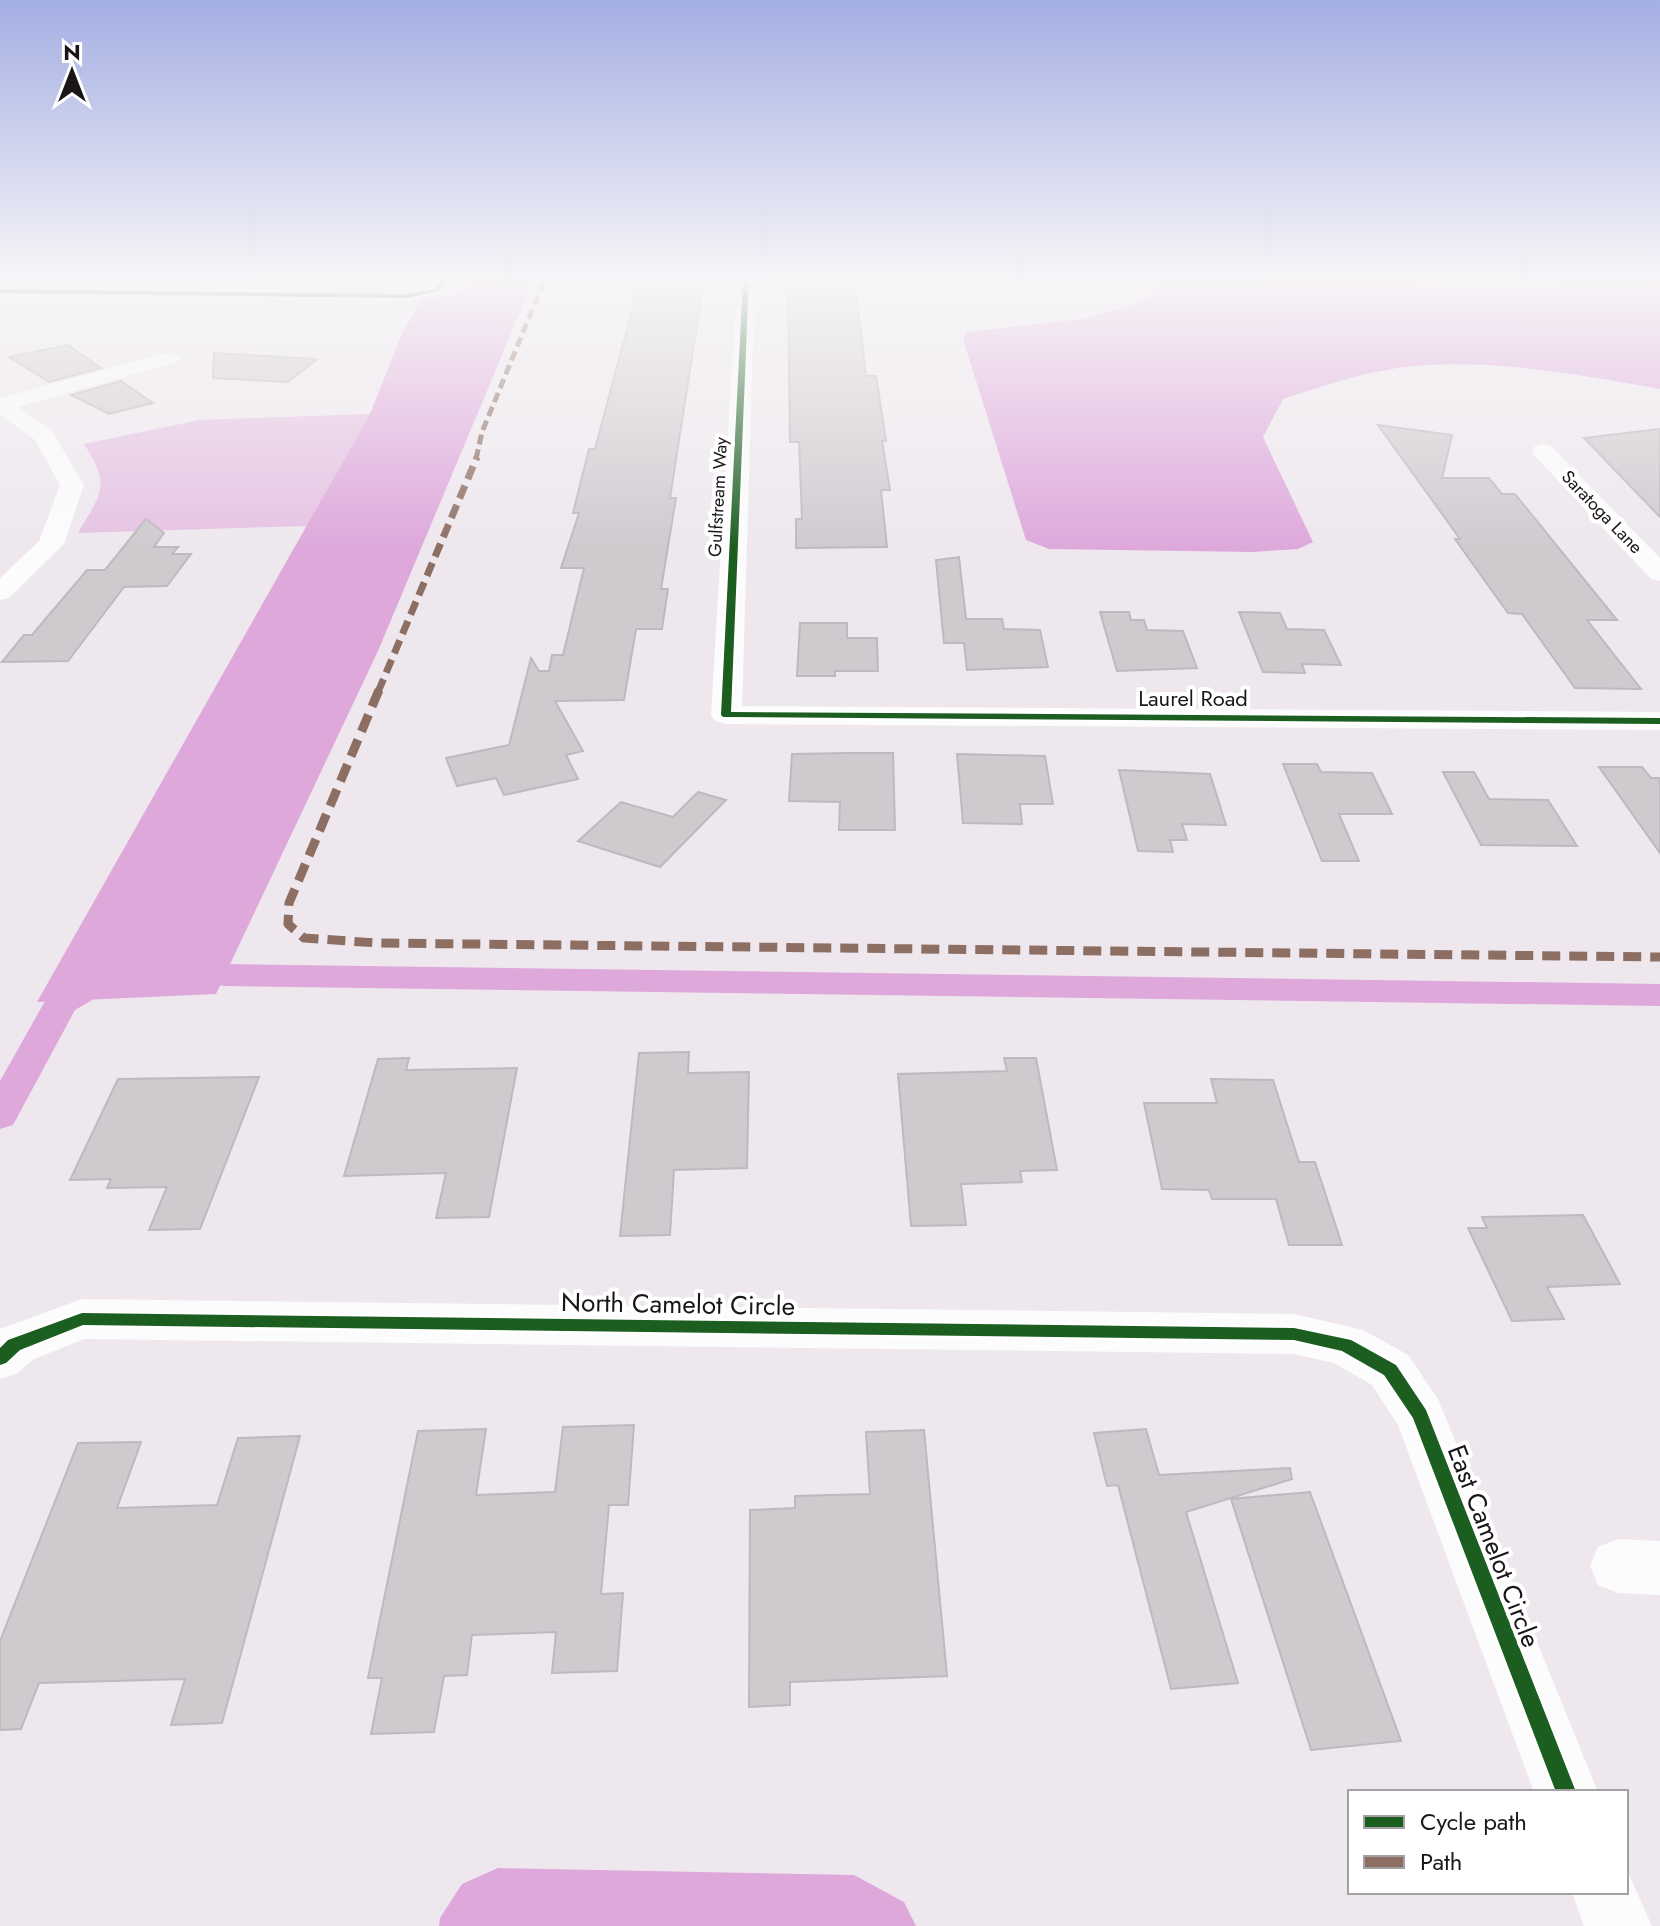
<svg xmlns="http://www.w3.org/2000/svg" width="1660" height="1926" font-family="Jost,sans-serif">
  <rect width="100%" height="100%" fill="#eee8ee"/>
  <g fill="#e5c2e2">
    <path d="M1399,279H1569C1513,294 1456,288 1399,279Z"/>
    <path d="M370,414L307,526L78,533C102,492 111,486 84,444L199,420Z"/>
  </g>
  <g fill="#dea8db">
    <polygon points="469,279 534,279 378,651 216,994 37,1002 370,414 401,336 421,300 460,294"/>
    <path d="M1162,279H1399L1455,287L1535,288L1569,279H1660V389C1579,375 1497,359 1414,366C1369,370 1326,385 1283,399L1263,437L1313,542L1298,549L1252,552L1049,549L1026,540L963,339L966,332L1083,319L1144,301Z"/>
    <polygon points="498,1868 854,1875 904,1902 916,1926 439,1926 440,1918 462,1884"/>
  </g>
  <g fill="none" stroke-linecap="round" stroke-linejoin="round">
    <g fill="#dea8db" fill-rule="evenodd">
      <polygon points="181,960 225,964 1660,984 1660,1006 225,986 169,979 164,971 169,963"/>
      <polygon points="101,969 113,972 118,980 113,988 75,1010 13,1125 0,1129 0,1081 49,994"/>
    </g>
  </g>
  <g fill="#d0cacf" stroke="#beb9be" stroke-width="2">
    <polygon points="659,279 701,279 700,286 703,286 670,498 676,498 661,589 668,589 662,629 636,629 624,700 555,701 583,751 566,755 578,779 504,795 496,778 457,786 446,758 509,745 531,658 539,671 549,671 552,655 563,655 584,568 561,568 579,513 573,513 589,449 595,449 639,284 658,284"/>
    <polygon points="788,279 855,283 866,376 876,376 886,441 882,441 890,490 881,490 887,547 796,548 796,519 802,519 799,442 790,442"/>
    <polygon points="68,345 101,368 49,382 9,357"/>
    <polygon points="214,353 317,359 288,382 213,378"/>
    <polygon points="121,381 153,403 109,414 71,395"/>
    <polygon points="1378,425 1452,435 1442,478 1489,478 1502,494 1515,494 1617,620 1587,620 1641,689 1575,688 1522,614 1508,613 1455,539 1460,539"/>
    <polygon points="1660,429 1660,517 1584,438"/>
    <polygon points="146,519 164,533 154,547 178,547 172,554 191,554 167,586 124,587 68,661 2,662 24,635 32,635 87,570 105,570"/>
    <polygon points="959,557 966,619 1002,619 1004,629 1040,630 1048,667 967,670 964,643 944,643 936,560"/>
    <polygon points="1100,612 1129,612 1131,620 1144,620 1147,630 1183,631 1197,668 1117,671"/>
    <polygon points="1239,612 1280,613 1287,629 1324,630 1341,665 1302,664 1305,673 1263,672"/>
    <polygon points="800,623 847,623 847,638 877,638 878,671 835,671 835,676 797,676"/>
    <polygon points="849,753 893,753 895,830 839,830 840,802 789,801 792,754"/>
    <polygon points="957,754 1045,756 1053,804 1020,804 1022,824 963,823"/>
    <polygon points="1283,764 1317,764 1321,772 1372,773 1392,814 1339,814 1359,861 1322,861"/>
    <polygon points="1599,767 1642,767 1651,778 1660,778 1660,853"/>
    <polygon points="1119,770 1210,774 1226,825 1182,824 1187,840 1170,840 1173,852 1138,851"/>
    <polygon points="1443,772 1474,772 1489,799 1548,800 1577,846 1481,845"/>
    <polygon points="698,792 726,800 660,867 578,841 621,802 673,817"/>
    <polygon points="689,1052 688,1073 749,1072 747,1168 674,1170 670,1235 620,1236 639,1053"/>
    <polygon points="409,1058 406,1070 517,1068 489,1217 436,1218 446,1173 344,1176 378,1059"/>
    <polygon points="1004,1058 1036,1058 1057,1170 1020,1171 1022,1182 961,1184 966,1225 911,1226 898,1074 1007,1071"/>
    <polygon points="259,1077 200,1229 149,1230 167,1187 107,1188 111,1179 70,1180 118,1079"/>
    <polygon points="1211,1079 1273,1080 1299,1162 1315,1162 1342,1245 1289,1245 1276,1199 1212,1199 1209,1190 1162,1189 1144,1103 1217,1103"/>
    <polygon points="1583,1215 1620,1284 1547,1287 1564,1319 1512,1321 1468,1228 1487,1228 1482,1217"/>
    <polygon points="634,1425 628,1505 609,1505 601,1594 623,1593 617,1671 552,1673 556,1632 472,1635 467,1675 444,1676 434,1732 371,1734 382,1678 368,1678 418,1431 486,1429 476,1495 555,1492 563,1427"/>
    <polygon points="1146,1429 1159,1475 1290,1468 1292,1479 1186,1512 1238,1683 1171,1689 1118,1485 1107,1486 1094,1433"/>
    <polygon points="924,1430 947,1676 790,1682 790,1705 749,1707 750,1510 795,1508 795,1496 870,1494 866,1432"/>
    <polygon points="300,1436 222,1723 171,1725 185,1679 39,1683 21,1729 0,1730 0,1641 78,1443 141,1442 117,1508 217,1505 238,1438"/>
    <polygon points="1310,1492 1401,1741 1311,1750 1231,1499"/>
  </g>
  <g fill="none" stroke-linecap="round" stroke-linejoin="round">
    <g fill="#fcfcfc" fill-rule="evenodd">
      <polygon points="737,279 755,279 742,706 1660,712 1660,730 726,724 715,721 711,715"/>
      <polygon points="170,352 180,358 177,362 18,407 52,431 84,485 64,544 9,598 0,600 0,578 39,541 60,485 35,440 0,414 0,398"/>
      <polygon points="1543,444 1551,446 1660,558 1660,581 1651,579 1535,456 1532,451 1535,446"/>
      <polygon points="82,1299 1294,1314 1363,1330 1408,1355 1438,1399 1598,1792 1534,1792 1398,1425 1372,1385 1334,1363 1294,1354 84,1339 32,1360 18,1373 0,1379 0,1329"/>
      <polygon points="1618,1539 1660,1541 1660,1595 1618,1593 1598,1585 1590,1566 1598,1547"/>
      <polygon points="1626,1868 1652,1926 1584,1926 1572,1892 1626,1892"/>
    </g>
    <polyline stroke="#8d6e63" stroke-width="5" stroke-dasharray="10 5" stroke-linecap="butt" points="476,459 482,432 545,279"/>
    <polyline stroke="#8d6e63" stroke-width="7" stroke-dasharray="14 7" stroke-linecap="butt" points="378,692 477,457"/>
    <polyline stroke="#8d6e63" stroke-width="9" stroke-dasharray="18 9" stroke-linecap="butt" points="379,690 289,903 288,924 304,938 378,943 1660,957"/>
    <g stroke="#fff" stroke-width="5">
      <g id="cycleway">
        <polygon points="444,279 450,279 438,291 406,298 0,293 0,289 406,294 434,289"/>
        <polygon points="743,279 749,279 731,712 1660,718 1660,724 723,717 721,715"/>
        <polygon points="82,1313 1294,1328 1351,1340 1396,1365 1426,1410 1576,1792 1556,1792 1413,1418 1384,1375 1342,1351 1294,1340 83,1325 20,1350 6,1363 0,1365 0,1348 8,1340"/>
      </g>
    </g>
    <use href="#cycleway" fill="#1b5e20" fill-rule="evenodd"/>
  </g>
  <linearGradient id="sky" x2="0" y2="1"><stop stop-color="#a4afe3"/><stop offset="0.51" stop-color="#f7f5f7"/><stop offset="1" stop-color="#f7f5f7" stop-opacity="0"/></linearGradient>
  <rect width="1660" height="549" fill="url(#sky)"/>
  <g text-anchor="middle" stroke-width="8" stroke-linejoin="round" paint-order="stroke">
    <g font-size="18" fill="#1a1519" stroke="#fff">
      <text transform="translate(718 497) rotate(-87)" y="6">Gulfstream Way</text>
      <text transform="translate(1602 512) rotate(46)" y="6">Saratoga Lane</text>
    </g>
    <g font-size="22" fill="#1a1519" stroke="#fff">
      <text x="1193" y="706">Laurel Road</text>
    </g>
    <g font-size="26" fill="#1a1519" stroke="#fff">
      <text transform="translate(678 1304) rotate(1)" y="9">North Camelot Circle</text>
      <text transform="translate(1494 1546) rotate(69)" y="9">East Camelot Circle</text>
    </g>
  </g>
  <rect x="1348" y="1790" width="280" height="104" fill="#ffffff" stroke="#a3a1a3" stroke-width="2"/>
  <rect x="1364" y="1816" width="40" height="12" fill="#1b5e20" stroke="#a3a1a3" stroke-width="2"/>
  <text x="1420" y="1830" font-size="24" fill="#1a1519">Cycle path</text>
  <rect x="1364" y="1856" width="40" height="12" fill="#8d6e63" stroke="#a3a1a3" stroke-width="2"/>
  <text x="1420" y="1870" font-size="24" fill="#1a1519">Path</text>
  <g transform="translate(72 72)" stroke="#ffffff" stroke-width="6" paint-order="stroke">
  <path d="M0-6L14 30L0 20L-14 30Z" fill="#1a1519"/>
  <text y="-12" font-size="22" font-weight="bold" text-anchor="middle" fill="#1a1519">N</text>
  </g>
</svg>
